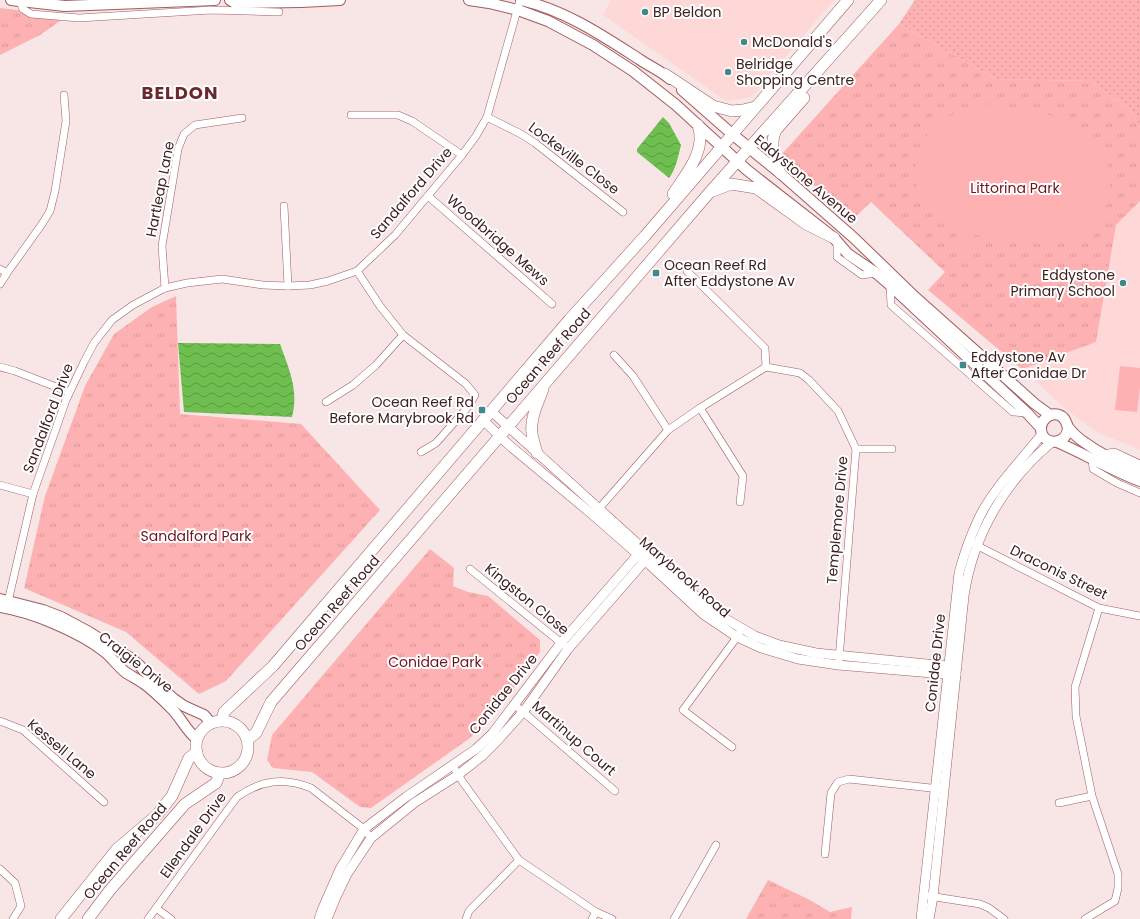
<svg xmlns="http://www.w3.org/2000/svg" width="1140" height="919" font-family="Poppins,sans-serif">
  <defs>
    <pattern id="grass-dots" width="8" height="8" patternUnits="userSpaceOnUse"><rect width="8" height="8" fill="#feb1b2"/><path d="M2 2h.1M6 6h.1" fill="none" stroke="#db9899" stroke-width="1.8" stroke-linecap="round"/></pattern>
    <pattern id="park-tufts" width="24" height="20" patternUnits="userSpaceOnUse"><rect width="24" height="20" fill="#feb1b2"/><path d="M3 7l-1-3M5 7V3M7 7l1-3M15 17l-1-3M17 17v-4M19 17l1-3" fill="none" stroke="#db9899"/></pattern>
    <pattern id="water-waves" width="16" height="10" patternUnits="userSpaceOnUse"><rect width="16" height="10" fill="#6ebf50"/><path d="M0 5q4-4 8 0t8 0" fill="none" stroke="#5c9b42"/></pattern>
  </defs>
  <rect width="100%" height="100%" fill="#f7e6e5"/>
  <g fill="#fed7d7">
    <polygon points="611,0 834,0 751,97 726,101 603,15"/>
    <polygon points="1140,201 1140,450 1097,432 1068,411 1022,369 1096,342 1116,225"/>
  </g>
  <polygon fill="url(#grass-dots)" points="915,0 1140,0 1140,127 1129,108 1089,81 996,79 899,24"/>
  <g fill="url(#park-tufts)">
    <polygon points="0,8 67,16 40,35 0,55"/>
    <polygon points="899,24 996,79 1089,81 1129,108 1140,127 1140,201 1116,225 1096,342 1022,369 928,290 945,272 871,202 851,221 782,154"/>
    <polygon points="176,296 180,414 301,424 380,510 226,681 199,694 126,632 24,588 45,496 85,386 114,334 152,307"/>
    <polygon points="430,549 454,568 453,586 468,592 488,596 540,640 540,652 503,703 470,738 371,808 360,807 312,772 273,768 267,760 272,735"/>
    <polygon points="768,880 808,899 830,912 852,907 851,919 746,919"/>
  </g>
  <g fill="#feb1b2">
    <polygon points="988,104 1019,108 1073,121 1096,139 1108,158 1110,192 1103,217 1084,233 1055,244 1029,243 995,240 969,233 943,220 928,207 917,188 915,166 921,143 939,122 963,109"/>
    <polygon points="951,242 986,244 985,254 950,252"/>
    <polygon points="1120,366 1140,368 1140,387 1137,412 1115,410"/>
  </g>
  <g fill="url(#water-waves)">
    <path d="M663,117L669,123L681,145C678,157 676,169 669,178L637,152V149Z"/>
    <path d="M178,343L280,344C289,369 299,390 292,417L184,412Z"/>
  </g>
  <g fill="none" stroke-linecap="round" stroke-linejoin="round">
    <g stroke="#a55b5e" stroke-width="8">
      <g id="minor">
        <polyline points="20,2 23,9 31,14 79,18 211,10 279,12"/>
        <polyline points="351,115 398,115 412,121 462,155"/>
        <polyline points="487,117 521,134 535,143 623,212"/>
        <polyline points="428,196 552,304"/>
        <polyline points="284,206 288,286"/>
        <polyline points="837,243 837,257 862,275 876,273"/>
        <polyline points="0,269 7,273 0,284"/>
        <polyline points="357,271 380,306 403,335 466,384 475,395 468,407 436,443 421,452"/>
        <polyline points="687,271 765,348 766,367"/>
        <polyline points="7,273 42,224 50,211 55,191 66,121 64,95"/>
        <polyline points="890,285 891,305 1013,412 1027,413"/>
        <polyline points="165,288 162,246 178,149 184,134 195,125 242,118"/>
        <polyline points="614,355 633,376 668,430"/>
        <polyline points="0,367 15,371 69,392"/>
        <polyline points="326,402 353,385 376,365 403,335"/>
        <polyline points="700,408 743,476 740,502"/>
        <polyline points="856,449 892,449"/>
        <polyline points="1104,454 1114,452 1140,464"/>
        <polyline points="1092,458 1093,469 1117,483 1140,493"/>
        <polyline points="0,485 33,494"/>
        <polyline points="596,512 668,430 700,408 766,367 800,373 809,380 838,411 856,449 839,659"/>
        <polyline points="974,544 1099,608 1140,616"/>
        <polyline points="470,569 565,646"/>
        <polyline points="7,606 33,494 66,400 84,362 94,343 112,320 133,305 165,288 187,283 222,279 263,285 288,286 310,285 328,281 357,271 395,235 462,155 476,136 487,117 520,0"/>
        <polyline points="515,705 615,791"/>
        <polyline points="0,721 23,730 104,802"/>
        <polyline points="732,747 683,710 737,637 741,630"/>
        <polyline points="453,766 462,781 519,860 596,912 612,919"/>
        <polyline points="1059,803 1092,796"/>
        <polyline points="825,854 831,793 838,782 849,779 940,789"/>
        <polyline points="0,869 15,883 21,906 13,919"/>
        <polyline points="929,896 980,904 989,908 1004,919"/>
        <polyline points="156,908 171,919"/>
        <path d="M148,919L237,797C261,780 284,777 311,788L364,829L371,838"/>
        <polyline points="466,919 469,911 519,860"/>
        <polyline points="592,919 596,912"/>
        <polyline points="674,919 716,845"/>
        <polyline points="1085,919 1115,901 1118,888 1118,874 1092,796 1076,716 1075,687 1099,608"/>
      </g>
    </g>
    <g stroke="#a55b5e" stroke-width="10">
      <g id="tertiary">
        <polyline points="491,411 712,611 755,636 779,645 816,653 957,667"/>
        <polyline points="484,421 509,445 593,515 650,565 703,614 737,637 761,648 798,659 838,665 956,675"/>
        <polyline points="319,919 322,910 340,869 364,829 406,797 476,749 492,734 561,643 641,551"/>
        <polyline points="327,919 336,897 347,874 371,838 414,803 458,775 482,756 498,740 524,711 568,649 648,557"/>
        <path d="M921,919L959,573C964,554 971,535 979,518C994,487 1021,461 1042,434"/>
        <path d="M929,919L933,897L964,596C973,535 1005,481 1052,442"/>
      </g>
    </g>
    <g stroke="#a55b5e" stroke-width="12">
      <g id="secondary">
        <polyline points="11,0 65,6 215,0"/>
        <polyline points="230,0 235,3 301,2 340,0"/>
        <polyline points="469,0 489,3 518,10 548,21 593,45 633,71 676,105 747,170 834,238 848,254 876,273 890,285 1027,413 1041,428"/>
        <path d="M521,0C566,11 600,34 639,59C649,66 661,71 670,79"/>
        <polyline points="682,90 732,134 780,173 854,238 915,297 1035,404 1050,415"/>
        <path d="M1068,427C1068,445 1043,447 1041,430C1040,420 1050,412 1059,415C1065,417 1066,422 1068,427C1071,431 1077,437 1081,440C1099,453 1120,464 1140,472"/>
        <path d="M1057,442C1085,454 1111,470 1140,481"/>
        <polyline points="0,599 43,610 61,617 89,632 132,659 139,665 157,684 174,699 184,706 204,715 211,723"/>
        <path d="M0,607C32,612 80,632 105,652C112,658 118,666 125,672C131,676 137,679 143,683C153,690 162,699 170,707C181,717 186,731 197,739"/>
      </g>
    </g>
    <g stroke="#a55b5e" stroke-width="12">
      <g id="primary">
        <polyline points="665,74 713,106 732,111 743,110 755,107"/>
        <path d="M780,173C775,159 769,144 776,130L804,98"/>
        <polyline points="713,191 731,184 756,188 806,224 834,238"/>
        <path d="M673,194C686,174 707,150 698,125"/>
        <path d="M537,453C535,446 533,440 532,434C530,418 538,403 543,389"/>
        <polyline points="222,720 224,712 273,666 569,320 645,236 848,0"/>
        <circle cx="222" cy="747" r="26"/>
        <polyline points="248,739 256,733 271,702 709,193 881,0"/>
        <polyline points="61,919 117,849 157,815 172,796 189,758 197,752"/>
        <polyline points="88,919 110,890 185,804 216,783 220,773"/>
      </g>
    </g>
    <use href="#minor" stroke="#fff" stroke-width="7"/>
    <use href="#tertiary" stroke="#fff" stroke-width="9"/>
    <use href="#secondary" stroke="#fff" stroke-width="10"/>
    <use href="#primary" stroke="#fff" stroke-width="11"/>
  </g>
  <g fill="#40888a" stroke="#fff" stroke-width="1.5">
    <circle cx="645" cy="12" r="4"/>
    <circle cx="744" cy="42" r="4"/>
    <circle cx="728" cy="72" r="4"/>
    <rect x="652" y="269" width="8" height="8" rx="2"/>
    <circle cx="1123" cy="283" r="4"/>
    <rect x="959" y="361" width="8" height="8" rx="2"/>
    <rect x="478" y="406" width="8" height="8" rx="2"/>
  </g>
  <g text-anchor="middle" stroke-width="4" stroke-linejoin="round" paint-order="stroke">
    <g font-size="14" fill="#3f2021" stroke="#fff" text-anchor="start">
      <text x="653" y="17">BP Beldon</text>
      <text x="752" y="47">McDonald's</text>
      <text x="736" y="69">Belridge<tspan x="736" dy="16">Shopping Centre</tspan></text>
      <text x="664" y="270">Ocean Reef Rd<tspan x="664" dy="16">After Eddystone Av</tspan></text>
      <text x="1115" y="280" text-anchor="end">Eddystone<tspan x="1115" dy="16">Primary School</tspan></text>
      <text x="971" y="362">Eddystone Av<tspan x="971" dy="16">After Conidae Dr</tspan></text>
      <text x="474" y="407" text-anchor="end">Ocean Reef Rd<tspan x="474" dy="16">Before Marybrook Rd</tspan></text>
    </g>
    <g font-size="14" fill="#3f2021" stroke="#fff">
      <text transform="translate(574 158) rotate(37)" y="5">Lockeville Close</text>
      <text transform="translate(806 179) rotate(40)" y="5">Eddystone Avenue</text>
      <text transform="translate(160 189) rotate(-79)" y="5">Hartleap Lane</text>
      <text transform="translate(411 193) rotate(-49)" y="5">Sandalford Drive</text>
      <text transform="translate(498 240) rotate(41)" y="5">Woodbridge Mews</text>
      <text transform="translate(548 356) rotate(-49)" y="5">Ocean Reef Road</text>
      <text transform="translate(48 418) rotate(-69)" y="5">Sandalford Drive</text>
      <text transform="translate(837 520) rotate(-85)" y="5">Templemore Drive</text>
      <text transform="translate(1059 572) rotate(26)" y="5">Draconis Street</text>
      <text transform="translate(685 577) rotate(41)" y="5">Marybrook Road</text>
      <text transform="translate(527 599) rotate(39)" y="5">Kingston Close</text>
      <text transform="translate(337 603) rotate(-49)" y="5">Ocean Reef Road</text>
      <text transform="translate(136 662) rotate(38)" y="5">Craigie Drive</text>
      <text transform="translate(935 663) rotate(-84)" y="5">Conidae Drive</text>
      <text transform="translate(503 694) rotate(-51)" y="5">Conidae Drive</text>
      <text transform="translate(574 738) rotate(41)" y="5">Martinup Court</text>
      <text transform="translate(62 749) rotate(40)" y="5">Kessell Lane</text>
      <text transform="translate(193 835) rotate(-54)" y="5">Ellendale Drive</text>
      <text transform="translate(125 851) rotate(-50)" y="5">Ocean Reef Road</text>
    </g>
    <g font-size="14" fill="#6b1522" stroke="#fff">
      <text x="1015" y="193">Littorina Park</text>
      <text x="196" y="541">Sandalford Park</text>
      <text x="435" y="667">Conidae Park</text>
    </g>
    <g font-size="18" font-weight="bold" letter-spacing="1" fill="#6b282d" stroke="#fff">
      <text x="180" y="99">BELDON</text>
    </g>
  </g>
</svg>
